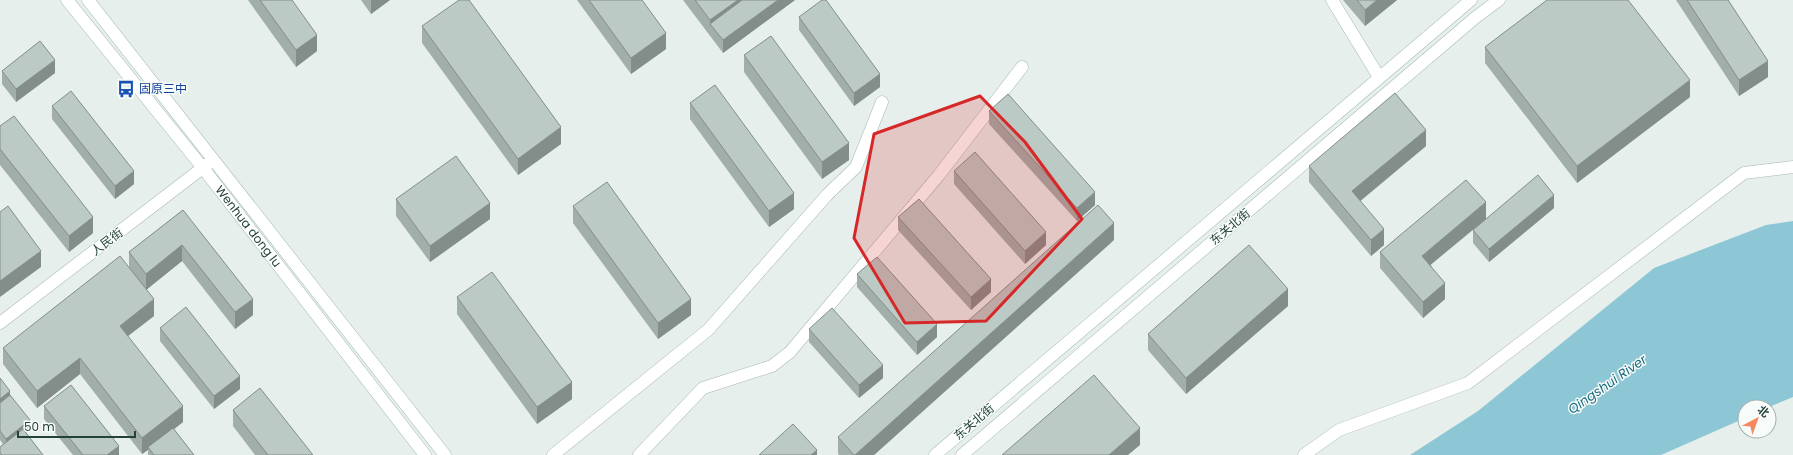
<svg xmlns="http://www.w3.org/2000/svg" width="1793" height="455" font-family="Poppins,'Noto Sans SC',sans-serif">
  <rect width="100%" height="100%" fill="#e6efeb"/>
  <polygon fill="#8dc7d5" points="1793,221 1793,397 1769,407 1745,407 1745,418 1661,455 1410,455 1478,411 1654,268 1766,225"/>
  <g fill="none" stroke-linecap="round" stroke-linejoin="round">
    <g stroke="#a8b8b3" stroke-width="13">
      <g id="minor">
        <polyline points="1332,0 1379,77"/>
        <polyline points="553,455 708,330 827,195 856,167 882,102"/>
        <polyline points="639,455 703,388 772,366 790,352 939,175 1022,67"/>
        <polyline points="1304,455 1339,430 1468,383 1744,173 1793,167"/>
      </g>
    </g>
    <g stroke="#a8b8b3" stroke-width="13">
      <polyline id="tertiary" points="0,323 213,160"/>
    </g>
    <g stroke="#a4bbb4" stroke-width="13">
      <g id="secondary">
        <path id="s1" d="M67,0L203,168L425,455"/>
        <polyline points="88,0 445,455"/>
        <polyline points="935,455 1471,0"/>
        <polyline points="962,455 1476,17 1499,0"/>
      </g>
    </g>
    <use href="#minor" stroke="#fff" stroke-width="12"/>
    <use href="#tertiary" stroke="#fff" stroke-width="12"/>
    <use href="#secondary" stroke="#fff" stroke-width="12"/>
  </g>
  <g fill="#a1aea9">
    <polygon points="248,0 292,0 317,51 296,67"/>
    <polygon points="361,0 390,0 371,14"/>
    <polygon points="577,0 642,0 666,49 631,74"/>
    <polygon points="683,0 795,0 723,53"/>
    <polygon points="1343,0 1397,0 1365,26"/>
    <polygon points="1676,0 1728,0 1768,77 1739,96"/>
    <polygon points="799,17 880,87 854,106 799,30"/>
    <polygon points="422,26 561,144 518,175 422,43"/>
    <polygon points="1485,47 1690,97 1577,183 1485,63"/>
    <polygon points="744,55 849,160 822,179 744,72"/>
    <polygon points="2,71 55,73 16,102 2,84"/>
    <polygon points="690,103 794,209 769,227 690,119"/>
    <polygon points="52,106 134,184 115,199 52,119"/>
    <polygon points="989,111 1095,205 1077,221 989,124"/>
    <polygon points="0,126 93,233 69,252 0,165"/>
    <polygon points="1426,146 1360,201 1384,245 1371,256 1309,182 1309,166"/>
    <polygon points="954,171 1046,245 1025,264 954,184"/>
    <polygon points="396,199 490,219 430,262 396,216"/>
    <polygon points="573,206 691,315 658,339 573,223"/>
    <polygon points="1554,208 1489,262 1473,243 1473,230"/>
    <polygon points="183,210 253,315 235,329 182,261 146,290 154,316 128,336 183,422 174,429 194,455 148,455 148,450 142,454 80,374 37,408 3,364 3,348 129,268 129,252"/>
    <polygon points="898,217 991,292 971,310 898,230"/>
    <polygon points="1114,240 874,455 839,455 838,454 838,437"/>
    <polygon points="1380,252 1431,265 1445,299 1423,318 1380,268"/>
    <polygon points="857,274 937,337 917,355 857,287"/>
    <polygon points="457,297 572,399 537,424 457,314"/>
    <polygon points="1288,306 1186,394 1148,350 1148,334"/>
    <polygon points="160,328 240,389 214,409 160,341"/>
    <polygon points="809,329 883,378 859,398 809,342"/>
    <polygon points="0,378 30,429 26,433 43,455 0,455 0,447 3,444 0,440"/>
    <polygon points="44,406 119,455 73,455 44,419"/>
    <polygon points="233,410 313,455 255,455 233,426"/>
  </g>
  <g fill="#838d89">
    <polygon points="371,0 390,0 371,14"/>
    <polygon points="738,0 760,0 710,24 710,20"/>
    <polygon points="778,0 795,0 723,53 723,40"/>
    <polygon points="1377,0 1397,0 1365,26 1365,10"/>
    <polygon points="666,33 666,49 631,74 631,58"/>
    <polygon points="317,35 317,51 296,67 296,50"/>
    <polygon points="55,60 55,73 16,102 16,89"/>
    <polygon points="1768,61 1768,77 1739,96 1739,80"/>
    <polygon points="880,74 880,87 854,106 854,93"/>
    <polygon points="1690,80 1690,97 1577,183 1577,166"/>
    <polygon points="561,127 561,144 518,175 518,159"/>
    <polygon points="1426,130 1426,146 1352,208 1352,191"/>
    <polygon points="849,143 849,160 822,179 822,162"/>
    <polygon points="134,171 134,184 115,199 115,186"/>
    <polygon points="1095,192 1095,205 1077,221 1077,208"/>
    <polygon points="794,193 794,209 769,227 769,211"/>
    <polygon points="1554,195 1554,208 1489,262 1489,249"/>
    <polygon points="1486,202 1486,219 1422,272 1422,256"/>
    <polygon points="490,203 490,219 430,262 430,246"/>
    <polygon points="93,217 93,233 69,252 69,236"/>
    <polygon points="1114,223 1114,240 874,455 855,455"/>
    <polygon points="1384,229 1384,245 1371,256 1371,240"/>
    <polygon points="1046,232 1046,245 1025,264 1025,251"/>
    <polygon points="182,245 182,261 146,290 146,274"/>
    <polygon points="41,251 41,267 0,297 0,281"/>
    <polygon points="991,279 991,292 971,310 971,297"/>
    <polygon points="1445,283 1445,299 1423,318 1423,302"/>
    <polygon points="1288,289 1288,306 1186,394 1186,378"/>
    <polygon points="154,299 154,316 120,342 120,326"/>
    <polygon points="253,299 253,315 235,329 235,312"/>
    <polygon points="691,299 691,315 658,339 658,323"/>
    <polygon points="937,324 937,337 917,355 917,342"/>
    <polygon points="80,358 80,374 37,408 37,391"/>
    <polygon points="883,365 883,378 859,398 859,385"/>
    <polygon points="240,376 240,389 214,409 214,396"/>
    <polygon points="572,382 572,399 537,424 537,407"/>
    <polygon points="10,391 10,404 0,412 0,399"/>
    <polygon points="183,406 183,422 149,449 148,447 148,450 142,454 142,438"/>
    <polygon points="30,420 30,429 6,448 6,439"/>
    <polygon points="1140,428 1140,445 1128,455 1109,455"/>
    <polygon points="119,446 119,455 107,455"/>
    <polygon points="817,450 817,455 811,455"/>
  </g>
  <g fill="#bbcac4" stroke="#838d89">
    <polygon points="260,0 292,0 317,35 296,50"/>
    <polygon points="459,0 469,0 561,127 518,159 422,26"/>
    <polygon points="589,0 642,0 666,33 631,58"/>
    <polygon points="695,0 738,0 710,20"/>
    <polygon points="742,0 778,0 723,40 710,24"/>
    <polygon points="822,0 826,0 880,74 854,93 799,17"/>
    <polygon points="1357,0 1377,0 1365,10"/>
    <polygon points="1547,0 1628,0 1690,80 1577,166 1485,47"/>
    <polygon points="1687,0 1728,0 1768,61 1739,80"/>
    <polygon points="771,36 849,143 822,162 744,55"/>
    <polygon points="40,41 55,60 16,89 2,71"/>
    <polygon points="715,85 794,193 769,211 690,103"/>
    <polygon points="71,91 134,171 115,186 52,106"/>
    <polygon points="1395,93 1426,130 1352,191 1384,229 1371,240 1309,166"/>
    <polygon points="1008,94 1095,192 1077,208 989,111"/>
    <polygon points="14,116 93,217 69,236 0,149 0,126"/>
    <polygon points="975,152 1046,232 1025,251 954,171"/>
    <polygon points="456,156 490,203 430,246 396,199"/>
    <polygon points="1538,175 1554,195 1489,249 1473,230"/>
    <polygon points="1466,180 1486,202 1422,256 1445,283 1423,302 1380,252"/>
    <polygon points="607,182 691,299 658,323 573,206"/>
    <polygon points="919,199 991,279 971,297 898,217"/>
    <polygon points="1098,205 1114,223 855,455 854,455 838,437"/>
    <polygon points="8,206 41,251 0,281 0,212"/>
    <polygon points="183,210 253,299 235,312 182,245 146,274 129,252"/>
    <polygon points="1249,245 1288,289 1186,378 1148,334"/>
    <polygon points="120,256 154,299 120,326 183,406 142,438 80,358 37,391 3,348"/>
    <polygon points="877,257 937,324 917,342 857,274"/>
    <polygon points="492,272 572,382 537,407 457,297"/>
    <polygon points="186,307 240,376 214,396 160,328"/>
    <polygon points="832,308 883,365 859,385 809,329"/>
    <polygon points="1094,375 1140,428 1109,455 1002,455"/>
    <polygon points="0,378 10,391 0,399"/>
    <polygon points="71,385 119,446 107,455 83,455 44,406"/>
    <polygon points="260,388 313,455 268,455 233,410"/>
    <polygon points="10,395 30,420 6,439 0,431 0,403"/>
    <polygon points="793,424 817,450 811,455 759,455"/>
    <polygon points="173,428 194,455 154,455 148,447"/>
    <polygon points="23,429 43,455 2,455 0,453 0,447"/>
  </g>
  <path fill="#d62828" fill-opacity="0.2" stroke="#d62828" stroke-width="3" stroke-linejoin="round" d="M980,96L1025,142L1082,219L986,321L905,323L854,238L874,134Z"/>
  <defs>
    <g id="bus-bare" transform="scale(1.38)"><path d="M-5-6H5V4H4V6H2V4H-2V6H-4V4H-5ZM-3.5-4V0h7V-4ZM-3.5 1.2v1.5H-2V1.2ZM2 1.2v1.5H3.5V1.2Z" fill="#1a4fb4" stroke="#f7fbf9" stroke-width="2.5" paint-order="stroke"/></g>
  </defs>
  <g fill-rule="evenodd">
    <use href="#bus-bare" x="126" y="89"/>
  </g>
  <g text-anchor="middle" stroke-width="3" stroke-linejoin="round" paint-order="stroke">
    <g font-size="12" fill="#164399" stroke="#f7fbf9" text-anchor="start">
      <text x="139" y="93">固原三中</text>
    </g>
    <g font-size="12" fill="#24423b" stroke="#f7fbf9">
      <text dy="4" stroke="none"><textPath href="#s1" startOffset="290">Wenhua dong lu</textPath></text>
      <text transform="translate(1230 227) rotate(-40)" y="4">东关北街</text>
      <text transform="translate(107 242) rotate(-37)" y="4">人民街</text>
      <text transform="translate(974 422) rotate(-40)" y="4">东关北街</text>
    </g>
    <g font-size="13" font-style="italic" fill="#1b6c81" stroke="#f7fbf9">
      <text transform="translate(1607 384) rotate(-35)" y="5">Qingshui River</text>
    </g>
  </g>
  <g transform="translate(1757 419) rotate(41)"><circle r="19" fill="#f7fbf9" stroke="#a3b1ad"/>
  <path d="M0-3L7 15L0 10L-7 15Z" fill="#f6885d"/>
  <text y="-6" font-size="11" font-weight="bold" text-anchor="middle" fill="#24423b">北</text>
  </g>
  <path d="M18 431v6h117v-6" fill="none" stroke="#24423b" stroke-width="2"/>
  <text x="24" y="431" font-size="12" fill="#24423b" stroke="#f7fbf9" stroke-width="3" paint-order="stroke">50 m</text>
</svg>
